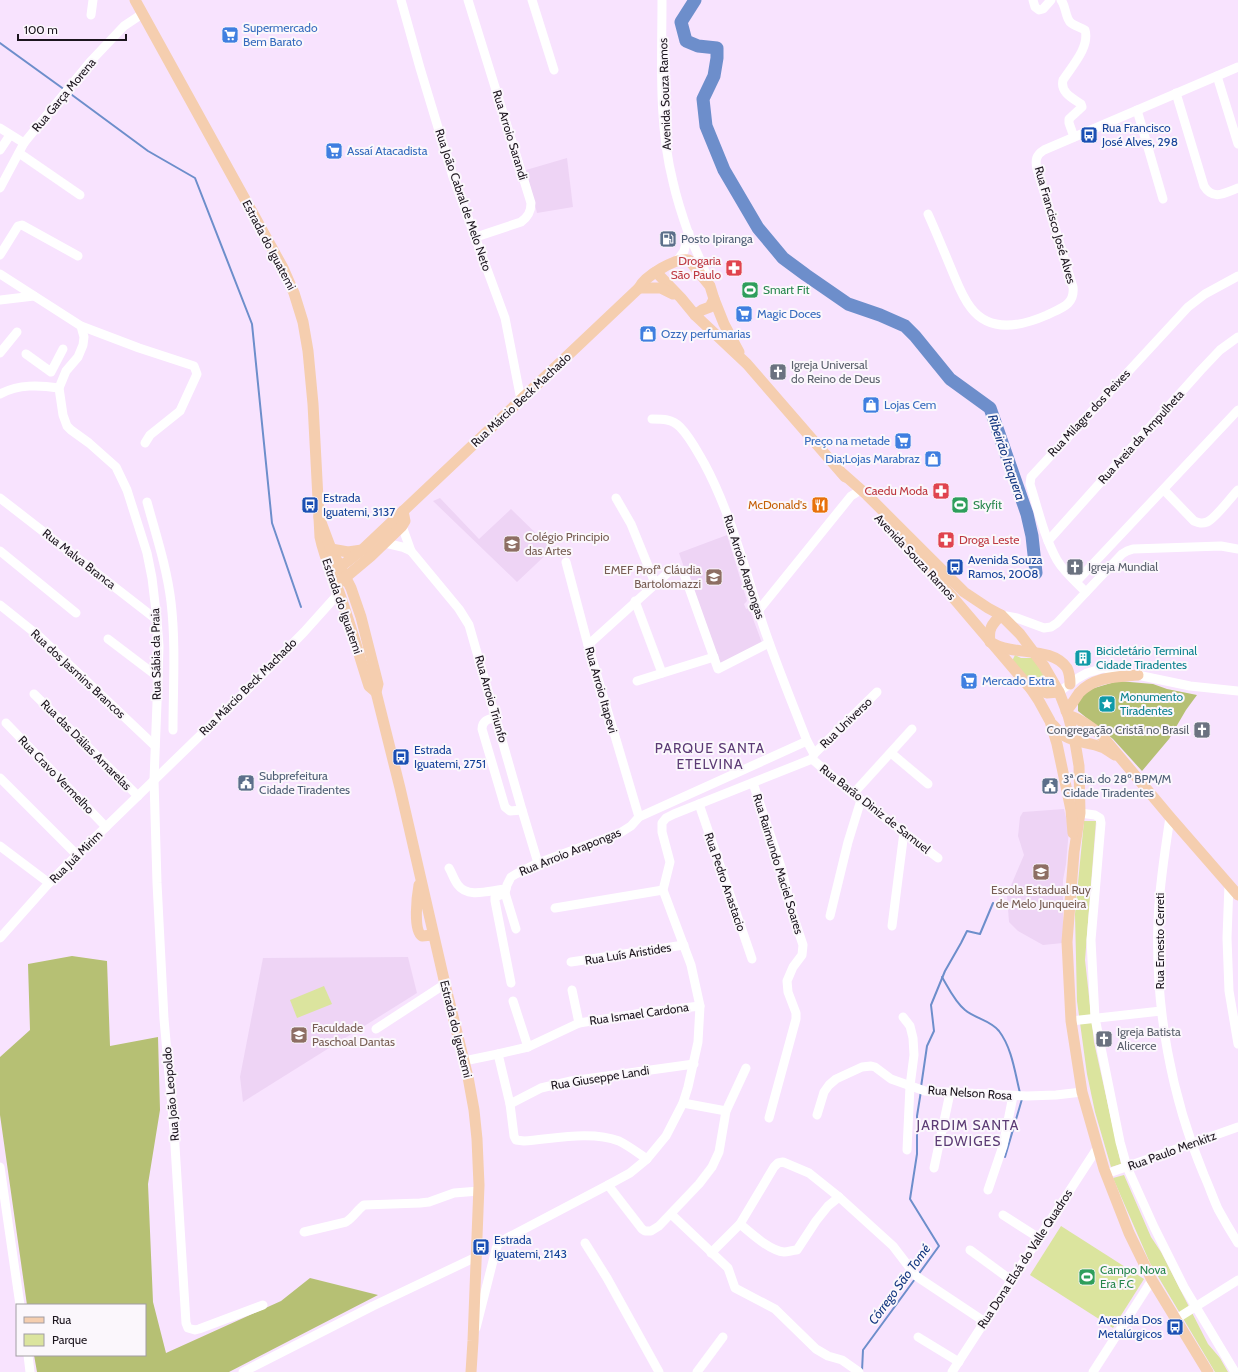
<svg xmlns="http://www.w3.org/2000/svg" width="1238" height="1372" font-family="Cabin,sans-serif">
  <rect width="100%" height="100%" fill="#f8e3fe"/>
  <g fill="#eed4f5">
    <polygon points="567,158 573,207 537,213 526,170"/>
    <polygon points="440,498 479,539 511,509 552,549 517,582 433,501"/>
    <polygon points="727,535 747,601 744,604 746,609 749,608 762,643 718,666 679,553"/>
    <polygon points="1064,809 1069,829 1066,864 1063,880 1063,943 1043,945 1018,931 1009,922 1007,895 1024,855 1018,836 1020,817 1023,812"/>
    <polygon points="408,957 417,993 243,1102 240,1077 263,958"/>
  </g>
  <g fill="#dbe49e">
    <polygon points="1015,655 1021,658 1034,658 1053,692 1029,686 1010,665"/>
    <polygon points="1084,821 1096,821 1085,960 1094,1042 1121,1164 1111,1167 1095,1112 1087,1074 1077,1001 1075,914"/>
    <polygon points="324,986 332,1004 297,1018 290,1000"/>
    <polygon points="1124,1175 1151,1237 1161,1252 1208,1344 1220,1358 1228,1372 1215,1372 1150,1263 1113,1178"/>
    <polygon points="1061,1226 1144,1279 1113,1328 1030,1275"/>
  </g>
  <g fill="#b6c074">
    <polygon points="1118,681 1153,684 1167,689 1197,695 1186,710 1169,739 1142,771 1113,739 1078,711 1078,700 1091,689"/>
    <polygon points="72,956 107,961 110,1046 158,1037 160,1110 148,1184 153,1302 166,1353 281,1301 310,1278 378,1295 229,1372 37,1372 34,1355 145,1355 145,1305 27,1305 0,1115 0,1057 30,1030 28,964"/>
  </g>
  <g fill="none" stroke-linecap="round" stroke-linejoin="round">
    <g stroke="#6d8ecb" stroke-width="2">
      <polyline points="0,43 65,90"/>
      <polyline points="68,92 148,151 195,178 252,324 272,523 301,607"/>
      <path d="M942,977C949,989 955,1002 965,1010C976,1019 990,1020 999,1031C1012,1048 1015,1073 1020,1093"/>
      <polyline points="921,1087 927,1046 934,1031 931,1005 945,971 961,943 967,931 980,934 993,903"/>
      <polyline points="1005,1157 1022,1099"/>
      <polyline points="918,1275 939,1246 910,1199 917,1154 917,1116 921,1091"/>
      <polyline points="862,1371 863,1350 915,1279"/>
    </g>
    <polyline stroke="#6d8ecb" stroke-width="13" points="695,0 681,22 686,41 698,46 717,48 717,58 714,76 703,99 706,126 724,170 758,228 783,258 806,275 848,304 880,315 905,326 915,336 950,379 990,408 1027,514 1032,536 1036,573"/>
    <g stroke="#fff" stroke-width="9">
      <polyline points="401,0 420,68 453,177 505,318 521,400"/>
      <path d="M468,0L531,203C531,212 528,217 521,222L476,237"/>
      <polyline points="532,0 554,70"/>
      <path d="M662,0C662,60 658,123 673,182C677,200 683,218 689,235C696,251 704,266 709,283"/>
      <polyline points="1033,0 1035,7 1039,10 1043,9 1051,0"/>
      <path d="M1061,0C1066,6 1065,16 1070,22C1074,26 1080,27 1085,30C1090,47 1072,66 1063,80C1060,92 1072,98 1081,104L1082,107L1069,119V123L1074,137"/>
      <polyline points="91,15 93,0"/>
      <polyline points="1217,76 1238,144"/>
      <path d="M1176,93L1204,186C1213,201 1225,193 1238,188"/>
      <polyline points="1137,110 1163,199"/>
      <polyline points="0,128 24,143"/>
      <polyline points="0,150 10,135"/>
      <polyline points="19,153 80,195"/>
      <polyline points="0,188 24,143 90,62 124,26 142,14"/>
      <path d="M928,214C937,234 945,254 953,273C958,285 963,298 971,308C990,333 1022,326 1047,315C1061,308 1075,305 1073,287L1037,169C1035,160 1036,155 1044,150L1238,67"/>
      <polyline points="0,255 18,226 22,225 78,256"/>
      <polyline points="677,261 684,251 689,233"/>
      <polyline points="0,274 81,326 139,348 194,366 197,374 180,411 150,435 145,443"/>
      <polyline points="0,300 34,296"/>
      <polyline points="81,326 84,337 83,345 78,357 66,371 59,388 63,415 67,426 71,430 89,443 116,467 127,490 147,553 152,578 157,620 159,646 158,677 154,780 157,883 164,1019 174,1130 186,1323 188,1328 195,1330 199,1329 263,1305"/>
      <polyline points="0,353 17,332"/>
      <polyline points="26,354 51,372 63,349"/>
      <path d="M0,394C19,384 39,385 59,388"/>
      <path d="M652,419C663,419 672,419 680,427C690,437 697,451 704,463C731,513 745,570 763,625C776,664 792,702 807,741L814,754"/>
      <path d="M1164,490L1194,521C1199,523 1202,524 1207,522C1215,519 1231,497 1238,490"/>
      <polyline points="0,498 157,620"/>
      <polyline points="616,498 631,524 655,583"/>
      <path d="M147,502C156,535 167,568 171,602C176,644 173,688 173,730"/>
      <polyline points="402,526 411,551 459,609 469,625 522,810 538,863"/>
      <polyline points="1048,541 1201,370 1220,350 1238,337"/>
      <polyline points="385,543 402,547 411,551"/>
      <polyline points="0,551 76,613"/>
      <polyline points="566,562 588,645 639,817"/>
      <polyline points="1076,582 1238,410"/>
      <path d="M1086,592C1076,582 1064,572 1057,560C1044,537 1038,509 1030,484L1031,477L1188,307L1205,294L1238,276"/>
      <polyline points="635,601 662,673"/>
      <polyline points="0,605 40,637 155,746"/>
      <polyline points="758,611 851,496 856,493"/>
      <polyline points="1001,615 1017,618 1044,628 1051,627 1057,623 1122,554 1127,551 1133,549 1221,546 1238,549"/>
      <polyline points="108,639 158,677"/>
      <polyline points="588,645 671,570 677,569 683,571 718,669 769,643"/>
      <polyline points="637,681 714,657"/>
      <polyline points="1059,692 1078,678 1087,673 1104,668 1190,686 1238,691"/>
      <polyline points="34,694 138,796"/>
      <path d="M496,717C489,719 482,720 482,729L505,807L510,811L522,810"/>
      <polyline points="6,723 106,827"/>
      <polyline points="891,753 928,784"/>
      <polyline points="812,759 853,794 938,858"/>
      <polyline points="0,778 77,855"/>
      <polyline points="753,783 782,870 792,912 803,945 802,955 793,967 787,981 788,992 796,1013 796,1019 769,1118"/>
      <polyline points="853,794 912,729"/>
      <polyline points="699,804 752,959"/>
      <polyline points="1080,813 1095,815 1100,818 1101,823 1091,940 1095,1018 1120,1142 1127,1167 1154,1227 1184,1287 1235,1372"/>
      <path d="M1170,817C1165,852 1159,886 1158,922C1155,1008 1171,1096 1204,1175C1209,1186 1213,1198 1218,1209C1224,1220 1231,1232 1238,1243"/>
      <polyline points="0,846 49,883"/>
      <path d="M449,868C452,873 454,880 458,885C468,899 491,890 506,889"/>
      <polyline points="1229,884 1227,938 1229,991 1238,1044"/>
      <polyline points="505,893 495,897 495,901 511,983"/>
      <polyline points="555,908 663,890"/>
      <polyline points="830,916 848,842 861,800"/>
      <polyline points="892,926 904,832"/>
      <polyline points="516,929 505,893 507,885 511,877 516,874 538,863 620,833 631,826 639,817 807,741"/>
      <polyline points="0,938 49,883 77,855 249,688 304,632 339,593"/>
      <polyline points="571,962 684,945"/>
      <polyline points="572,990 579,1023"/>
      <polyline points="513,1001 528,1047"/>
      <polyline points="903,1017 910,1026 913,1038 914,1055 910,1086 907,1150"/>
      <polyline points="1071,1021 1161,1011"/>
      <polyline points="376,1029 445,984"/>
      <path d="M498,1054L510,1104L514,1136L516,1140L524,1141C553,1139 591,1130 619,1141C629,1146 638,1153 647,1159"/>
      <polyline points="464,1061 498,1054 528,1047 579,1023 649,1012 700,1006"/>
      <polyline points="683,1103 726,1111"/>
      <polyline points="510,1104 541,1088 571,1081 694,1064"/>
      <polyline points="817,1115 824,1092 829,1085 836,1079 862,1067 871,1066 875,1067 891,1079 925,1091 1027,1096 1056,1095 1082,1092"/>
      <polyline points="0,1167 20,1305"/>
      <polyline points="934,1168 950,1093"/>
      <polyline points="1106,1174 1238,1127"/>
      <polyline points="608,1185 642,1229 645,1231 651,1231 659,1226 699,1184 712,1167 719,1152 726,1111 746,1068"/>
      <polyline points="988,1190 1003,1146 1013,1096"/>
      <polyline points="671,1214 728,1268 735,1288 775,1309 816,1349 828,1356 842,1360 859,1372"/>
      <polyline points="1003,1215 1039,1238"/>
      <polyline points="740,1224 774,1167 778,1163 783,1162 809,1173 839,1197"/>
      <path d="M304,1232L346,1222C354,1217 357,1210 364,1205L420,1203L429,1202L454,1193L479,1191"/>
      <polyline points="585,1243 607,1278 659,1372"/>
      <polyline points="970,1250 1011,1280"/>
      <path d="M711,1253L740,1224C751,1233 770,1251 784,1252C788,1252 793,1250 797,1250L816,1221L828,1206L839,1197L893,1246L916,1276L985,1322"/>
      <polyline points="1176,1319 1238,1280"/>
      <polyline points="476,1328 496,1249 498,1244 507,1238 608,1185 630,1173 647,1159 666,1136 683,1103 688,1087 698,1042 700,1006 691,965 663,890 670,862 662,832 662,823 666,818 674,814 812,759 814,754 877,692"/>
      <polyline points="918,1337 959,1362"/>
      <polyline points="28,1355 30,1372"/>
      <polyline points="243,1372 373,1306 476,1257"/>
      <polyline points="697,1372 723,1337"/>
      <polyline points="952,1372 1098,1147"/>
      <polyline points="1093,1372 1152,1280"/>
    </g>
    <g stroke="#f5ceaf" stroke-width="11">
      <path d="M135,0L283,268L294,293L303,322L308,351L313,404L320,537C324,557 332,573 339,592C350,623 359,655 369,686L376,692"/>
      <polyline points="656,272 681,298 695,315 747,364 845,477"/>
      <polyline points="639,288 661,288 673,294"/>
      <polyline points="695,315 702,310 710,307 714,299"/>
      <polyline points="841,472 867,495 964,592 988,608 1001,615 1020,634 1044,666 1059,692 1068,715 1075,742 1079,766 1080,813 1074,852 1067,942 1071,1021 1082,1092 1104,1169 1129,1233 1152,1280 1208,1372"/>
      <polyline points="319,517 331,549 351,588 361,617 378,684 376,692 400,788 445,984 468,1077 474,1110 477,1139 479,1185 473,1341 471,1372"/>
      <polyline points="882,520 944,587 1031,689 1039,701 1050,721 1057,744 1071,810 1073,833"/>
      <polyline points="331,549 348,552 362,550"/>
      <path d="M335,571L362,550L639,288C645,276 676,257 689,260L710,286L714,299L724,324L739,352"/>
      <polyline points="340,582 371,556 402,526 405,521 403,511"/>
      <path d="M990,642C988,629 992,624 1001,615"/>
      <path d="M994,644C1015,656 1052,646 1067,668C1069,672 1070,679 1070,684"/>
      <polyline points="1031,689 1047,693 1059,692"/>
      <path d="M1066,711C1071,706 1075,699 1079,693C1095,676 1117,677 1138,675"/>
      <path d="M1068,715C1082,720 1092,727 1103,737L1170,817L1238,895"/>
      <path d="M1053,725C1070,746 1083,739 1104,748C1108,750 1111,753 1115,755"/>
      <path d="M419,885C417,896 413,930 422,936L433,935"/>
    </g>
  </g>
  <defs>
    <g id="supermarket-square" transform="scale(0.9)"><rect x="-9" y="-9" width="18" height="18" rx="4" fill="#3f7fe0" stroke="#fbf7fc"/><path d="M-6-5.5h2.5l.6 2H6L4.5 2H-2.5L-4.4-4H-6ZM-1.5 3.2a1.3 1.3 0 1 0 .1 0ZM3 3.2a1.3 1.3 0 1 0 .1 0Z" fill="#fff"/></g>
    <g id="bus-square" transform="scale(0.9)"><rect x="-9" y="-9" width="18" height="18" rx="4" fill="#1a4fb4" stroke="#fbf7fc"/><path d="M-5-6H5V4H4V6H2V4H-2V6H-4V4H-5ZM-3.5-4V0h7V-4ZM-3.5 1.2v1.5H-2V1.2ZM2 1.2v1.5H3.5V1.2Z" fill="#fff"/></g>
    <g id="fuel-square" transform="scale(0.9)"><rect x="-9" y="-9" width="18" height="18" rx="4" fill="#5c6f8a" stroke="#fbf7fc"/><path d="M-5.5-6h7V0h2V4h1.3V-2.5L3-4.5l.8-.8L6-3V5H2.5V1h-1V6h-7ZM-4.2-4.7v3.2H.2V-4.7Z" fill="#fff"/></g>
    <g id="pharmacy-square" transform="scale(0.9)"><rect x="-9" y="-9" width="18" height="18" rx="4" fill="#e0444e" stroke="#fbf7fc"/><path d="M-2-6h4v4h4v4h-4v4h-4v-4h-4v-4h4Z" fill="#fff"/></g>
    <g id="stadium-square" transform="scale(0.9)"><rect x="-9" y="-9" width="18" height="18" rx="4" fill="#2e9e5b" stroke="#fbf7fc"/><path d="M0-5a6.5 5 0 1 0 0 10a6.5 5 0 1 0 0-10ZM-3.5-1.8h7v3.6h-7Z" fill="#fff"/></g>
    <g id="shop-square" transform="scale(0.9)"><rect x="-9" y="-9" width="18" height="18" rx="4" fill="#3f7fe0" stroke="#fbf7fc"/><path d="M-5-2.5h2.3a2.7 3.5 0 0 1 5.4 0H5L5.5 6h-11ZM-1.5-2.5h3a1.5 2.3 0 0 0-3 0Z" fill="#fff"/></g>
    <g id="church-square" transform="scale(0.9)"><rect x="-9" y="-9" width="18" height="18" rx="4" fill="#6b7280" stroke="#fbf7fc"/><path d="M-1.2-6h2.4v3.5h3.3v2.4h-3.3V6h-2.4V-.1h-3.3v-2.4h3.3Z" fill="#fff"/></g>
    <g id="restaurant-square" transform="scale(0.9)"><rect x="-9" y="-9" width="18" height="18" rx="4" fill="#e8710a" stroke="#fbf7fc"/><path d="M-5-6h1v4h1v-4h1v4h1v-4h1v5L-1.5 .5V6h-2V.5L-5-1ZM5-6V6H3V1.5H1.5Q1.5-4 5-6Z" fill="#fff"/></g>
    <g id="school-square" transform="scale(0.9)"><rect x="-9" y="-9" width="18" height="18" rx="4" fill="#8d6e63" stroke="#fbf7fc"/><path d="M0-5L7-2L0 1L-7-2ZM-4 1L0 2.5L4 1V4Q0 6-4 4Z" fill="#fff"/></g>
    <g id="building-square" transform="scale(0.9)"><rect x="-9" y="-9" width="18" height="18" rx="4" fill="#0f9aa8" stroke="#fbf7fc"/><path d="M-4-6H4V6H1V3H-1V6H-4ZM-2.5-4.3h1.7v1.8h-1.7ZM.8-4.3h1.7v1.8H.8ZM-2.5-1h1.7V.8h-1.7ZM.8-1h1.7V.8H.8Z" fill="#fff"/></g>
    <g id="sight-square" transform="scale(0.9)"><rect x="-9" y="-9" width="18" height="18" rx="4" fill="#0f9aa8" stroke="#fbf7fc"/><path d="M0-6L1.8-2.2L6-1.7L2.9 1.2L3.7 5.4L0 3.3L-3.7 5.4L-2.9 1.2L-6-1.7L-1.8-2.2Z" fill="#fff"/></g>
    <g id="civic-square" transform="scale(0.9)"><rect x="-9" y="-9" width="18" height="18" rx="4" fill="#5c6f8a" stroke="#fbf7fc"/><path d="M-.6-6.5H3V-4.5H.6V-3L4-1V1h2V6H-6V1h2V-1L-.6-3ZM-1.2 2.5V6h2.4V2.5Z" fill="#fff"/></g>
    <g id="university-square" transform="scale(0.9)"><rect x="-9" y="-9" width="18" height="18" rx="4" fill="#8d6e63" stroke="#fbf7fc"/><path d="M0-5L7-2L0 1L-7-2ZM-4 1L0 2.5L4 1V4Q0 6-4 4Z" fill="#fff"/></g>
  </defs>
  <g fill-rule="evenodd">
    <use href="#supermarket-square" x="230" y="35"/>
    <use href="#bus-square" x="1089" y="135"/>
    <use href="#supermarket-square" x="334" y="151"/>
    <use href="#fuel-square" x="668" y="239"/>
    <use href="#pharmacy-square" x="734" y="268"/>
    <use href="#stadium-square" x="750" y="290"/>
    <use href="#supermarket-square" x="744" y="314"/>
    <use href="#shop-square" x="648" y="334"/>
    <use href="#church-square" x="778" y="372"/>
    <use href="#shop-square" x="871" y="405"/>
    <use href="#supermarket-square" x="903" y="441"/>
    <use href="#shop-square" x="933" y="459"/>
    <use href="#pharmacy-square" x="941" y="491"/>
    <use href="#bus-square" x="310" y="505"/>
    <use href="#restaurant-square" x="820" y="505"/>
    <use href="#stadium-square" x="960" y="505"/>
    <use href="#pharmacy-square" x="946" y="540"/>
    <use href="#school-square" x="512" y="544"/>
    <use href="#bus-square" x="955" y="567"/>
    <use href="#church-square" x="1075" y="567"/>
    <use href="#school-square" x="714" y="577"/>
    <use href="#building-square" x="1083" y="658"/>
    <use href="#supermarket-square" x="969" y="681"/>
    <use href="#sight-square" x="1107" y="704"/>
    <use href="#church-square" x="1202" y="730"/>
    <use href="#bus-square" x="401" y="757"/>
    <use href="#civic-square" x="246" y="783"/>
    <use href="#civic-square" x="1050" y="786"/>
    <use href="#school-square" x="1041" y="872"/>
    <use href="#university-square" x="299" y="1035"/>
    <use href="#church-square" x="1104" y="1039"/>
    <use href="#bus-square" x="481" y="1247"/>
    <use href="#stadium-square" x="1087" y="1277"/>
    <use href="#bus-square" x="1175" y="1327"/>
  </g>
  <g text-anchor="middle" stroke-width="4" stroke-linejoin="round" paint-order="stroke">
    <g font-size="12" fill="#366cbe" stroke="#fbf7fc" text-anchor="start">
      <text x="243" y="32">Supermercado<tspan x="243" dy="14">Bem Barato</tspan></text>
      <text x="347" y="155">Assaí Atacadista</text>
      <text x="757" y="318">Magic Doces</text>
      <text x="661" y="338">Ozzy perfumarias</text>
      <text x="884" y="409">Lojas Cem</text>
      <text x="890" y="445" text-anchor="end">Preço na metade</text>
      <text x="920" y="463" text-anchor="end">Dia;Lojas Marabraz</text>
      <text x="982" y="685">Mercado Extra</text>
    </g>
    <g font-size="12" fill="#1c151e" stroke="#fbf7fc">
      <text transform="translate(665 94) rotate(-92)" y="4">Avenida Souza Ramos</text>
      <text transform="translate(64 95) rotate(-50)" y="4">Rua Garça Morena</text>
      <text transform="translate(510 135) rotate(73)" y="4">Rua Arroio Sarandi</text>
      <text transform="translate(463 200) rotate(71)" y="4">Rua João Cabral de Melo Neto</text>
      <text transform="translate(1055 225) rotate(74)" y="4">Rua Francisco José Alves</text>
      <text transform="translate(269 245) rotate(62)" y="4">Estrada do Iguatemi</text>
      <text transform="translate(521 400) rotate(-43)" y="4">Rua Márcio Beck Machado</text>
      <text transform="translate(1089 413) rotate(-47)" y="4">Rua Milagre dos Peixes</text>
      <text transform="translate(1141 437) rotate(-48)" y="4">Rua Areia da Ampulheta</text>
      <text transform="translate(915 557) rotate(47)" y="4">Avenida Souza Ramos</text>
      <text transform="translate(79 559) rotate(38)" y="4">Rua Malva Branca</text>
      <text transform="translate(744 567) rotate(72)" y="4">Rua Arroio Arapongas</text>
      <text transform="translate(342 606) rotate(71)" y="4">Estrada do Iguatemi</text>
      <text transform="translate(156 654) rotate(-91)" y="4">Rua Sábia da Praia</text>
      <text transform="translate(78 674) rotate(43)" y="4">Rua dos Jasmins Brancos</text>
      <text transform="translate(248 687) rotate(-45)" y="4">Rua Márcio Beck Machado</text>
      <text transform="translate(601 690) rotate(74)" y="4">Rua Arroio Itapevi</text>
      <text transform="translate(491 699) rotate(74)" y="4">Rua Arroio Triunfo</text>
      <text transform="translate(846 723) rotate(-44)" y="4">Rua Universo</text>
      <text transform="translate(86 745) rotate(45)" y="4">Rua das Dálias Amarelas</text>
      <text transform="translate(56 775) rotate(46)" y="4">Rua Cravo Vermelho</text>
      <text transform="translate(875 809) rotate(38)" y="4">Rua Barão Diniz de Samuel</text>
      <text transform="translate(570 852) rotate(-22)" y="4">Rua Arroio Arapongas</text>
      <text transform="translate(76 857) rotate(-45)" y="4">Rua Juá Mirim</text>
      <text transform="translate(778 864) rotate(73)" y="4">Rua Raimundo Maciel Soares</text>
      <text transform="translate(725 882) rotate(71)" y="4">Rua Pedro Anastacio</text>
      <text transform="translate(1160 941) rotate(-90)" y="4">Rua Ernesto Cerreti</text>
      <text transform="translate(628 954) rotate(-9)" y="4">Rua Luís Aristides</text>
      <text transform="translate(639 1014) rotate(-8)" y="4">Rua Ismael Cardona</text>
      <text transform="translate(456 1029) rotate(76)" y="4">Estrada do Iguatemi</text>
      <text transform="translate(600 1078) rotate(-9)" y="4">Rua Giuseppe Landi</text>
      <text transform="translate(970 1093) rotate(4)" y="4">Rua Nelson Rosa</text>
      <text transform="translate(171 1094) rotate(-95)" y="4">Rua João Leopoldo</text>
      <text transform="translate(1172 1151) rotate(-20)" y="4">Rua Paulo Menkitz</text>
      <text transform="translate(1025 1259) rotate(-57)" y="4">Rua Dona Eloá do Valle Quadros</text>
    </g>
    <g font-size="12" fill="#164399" stroke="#fbf7fc" text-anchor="start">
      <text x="1102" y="132">Rua Francisco<tspan x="1102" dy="14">José Alves, 298</tspan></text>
      <text x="323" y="502">Estrada<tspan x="323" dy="14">Iguatemi, 3137</tspan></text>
      <text x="968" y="564">Avenida Souza<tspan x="968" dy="14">Ramos, 2008</tspan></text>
      <text x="414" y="754">Estrada<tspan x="414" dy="14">Iguatemi, 2751</tspan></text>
      <text x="494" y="1244">Estrada<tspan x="494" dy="14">Iguatemi, 2143</tspan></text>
      <text x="1162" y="1324" text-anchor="end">Avenida Dos<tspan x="1162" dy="14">Metalúrgicos</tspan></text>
    </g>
    <g font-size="12" fill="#4e5e75" stroke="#fbf7fc" text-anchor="start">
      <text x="681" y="243">Posto Ipiranga</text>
      <text x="259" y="780">Subprefeitura<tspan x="259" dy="14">Cidade Tiradentes</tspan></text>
      <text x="1063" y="783">3ª Cia. do 28º BPM/M<tspan x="1063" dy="14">Cidade Tiradentes</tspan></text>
    </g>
    <g font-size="12" fill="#be3a42" stroke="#fbf7fc" text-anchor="end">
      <text x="721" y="265">Drogaria<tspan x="721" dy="14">São Paulo</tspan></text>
      <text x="928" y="495">Caedu Moda</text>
      <text x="959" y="544" text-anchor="start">Droga Leste</text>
    </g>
    <g font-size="12" fill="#27864d" stroke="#fbf7fc" text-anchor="start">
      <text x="763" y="294">Smart Fit</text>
      <text x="973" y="509">Skyfit</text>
      <text x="1100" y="1274">Campo Nova<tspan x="1100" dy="14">Era F.C</tspan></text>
    </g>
    <g font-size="12" fill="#5b616d" stroke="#fbf7fc" text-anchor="start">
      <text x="791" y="369">Igreja Universal<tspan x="791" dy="14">do Reino de Deus</tspan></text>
      <text x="1088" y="571">Igreja Mundial</text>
      <text x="1189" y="734" text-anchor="end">Congregação Cristã no Brasil</text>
      <text x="1117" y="1036">Igreja Batista<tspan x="1117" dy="14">Alicerce</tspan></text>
    </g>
    <g font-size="12" fill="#c56008" stroke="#fbf7fc" text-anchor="end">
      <text x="807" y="509">McDonald's</text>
    </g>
    <g font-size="12" fill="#785e54" stroke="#fbf7fc" text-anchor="start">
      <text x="525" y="541">Colégio Principio<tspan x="525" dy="14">das Artes</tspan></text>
      <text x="701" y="574" text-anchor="end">EMEF Profª Cláudia<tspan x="701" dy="14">Bartolomazzi</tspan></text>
      <text x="1041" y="894" text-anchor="middle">Escola Estadual Ruy<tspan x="1041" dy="14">de Melo Junqueira</tspan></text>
      <text x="312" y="1032">Faculdade<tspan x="312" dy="14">Paschoal Dantas</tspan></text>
    </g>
    <g font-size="12" fill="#0d838f" stroke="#fbf7fc" text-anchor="start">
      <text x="1096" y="655">Bicicletário Terminal<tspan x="1096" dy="14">Cidade Tiradentes</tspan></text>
      <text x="1120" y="701">Monumento<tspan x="1120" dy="14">Tiradentes</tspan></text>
    </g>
    <g font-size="13" font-style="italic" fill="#143881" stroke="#fbf7fc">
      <text transform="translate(1007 457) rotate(71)" y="5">Ribeirão Itaquera</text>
      <text transform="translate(899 1284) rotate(-54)" y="5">Córrego São Tomé</text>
    </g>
    <g font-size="14" letter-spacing="1" fill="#5c3b75" stroke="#fbf7fc">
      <text x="710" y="753">PARQUE SANTA<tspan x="710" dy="16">ETELVINA</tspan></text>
      <text x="968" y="1130">JARDIM SANTA<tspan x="968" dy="16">EDWIGES</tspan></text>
    </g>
  </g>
  <rect x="16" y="1304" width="130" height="52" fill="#fbf7fc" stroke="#a29da3"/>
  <rect x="24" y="1317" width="20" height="6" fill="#f5ceaf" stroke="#a29da3"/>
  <text x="52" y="1324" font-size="12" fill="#1c151e">Rua</text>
  <rect x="24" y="1334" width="20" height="12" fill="#dbe49e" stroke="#a29da3"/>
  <text x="52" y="1344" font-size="12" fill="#1c151e">Parque</text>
  <path d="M18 34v6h108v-6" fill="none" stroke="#1c151e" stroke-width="2"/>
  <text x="24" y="34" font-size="12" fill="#1c151e" stroke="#fbf7fc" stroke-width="3" paint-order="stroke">100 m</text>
</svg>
